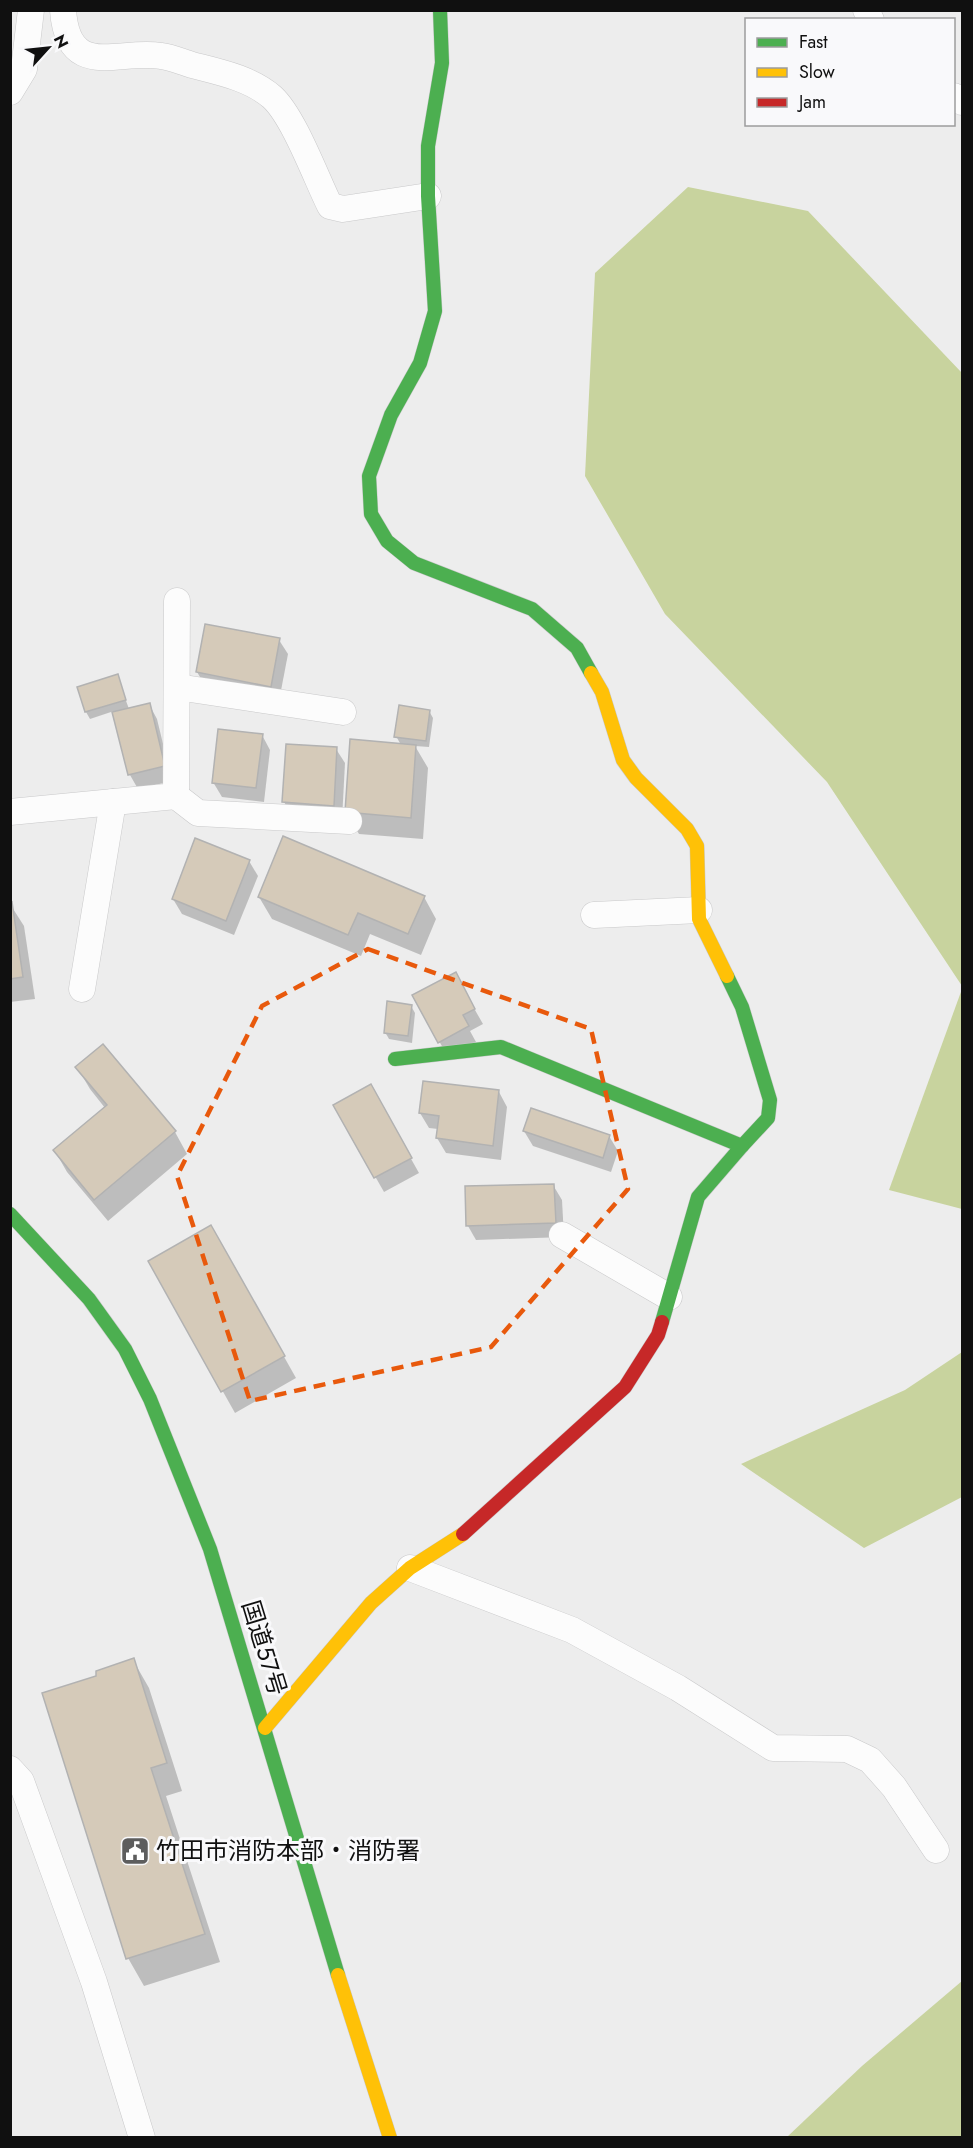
<svg xmlns="http://www.w3.org/2000/svg" width="973" height="2148" font-family="Jost,'Noto Sans JP',sans-serif">
  <rect width="100%" height="100%" fill="#ededed"/>
  <g fill="#c8d39e">
    <polygon points="688,187 808,211 962,373 962,986 827,782 665,614 585,476 595,273"/>
    <polygon points="962,989 962,1209 889,1190"/>
    <polygon points="962,1352 962,1497 864,1548 741,1464 905,1390"/>
    <polygon points="962,1981 962,2137 787,2137 862,2066"/>
  </g>
  <g fill="#0003">
    <polygon points="279,640 288,654 279,701 206,687 197,672"/>
    <polygon points="117,676 129,709 149,704 157,719 172,781 138,789 130,775 114,711 90,719 86,712"/>
    <polygon points="429,711 433,718 429,747 415,746 428,768 423,839 359,834 346,812 401,745 396,736"/>
    <polygon points="262,735 270,750 264,802 222,797 213,782"/>
    <polygon points="336,749 345,763 342,820 293,817 284,802"/>
    <polygon points="249,861 258,876 234,935 182,914 173,899"/>
    <polygon points="259,897 424,897 436,919 421,955 370,934 361,956 272,919"/>
    <polygon points="10,904 24,926 35,999 10,1002"/>
    <polygon points="463,989 483,1024 470,1031 476,1042 448,1057 414,996"/>
    <polygon points="411,1006 415,1013 412,1043 389,1039 385,1032"/>
    <polygon points="102,1046 175,1132 187,1154 108,1221 67,1172 55,1151 105,1108 90,1089 77,1067"/>
    <polygon points="370,1086 419,1173 384,1192 335,1106"/>
    <polygon points="499,1092 507,1107 501,1160 446,1153 437,1138 438,1129 429,1128 420,1113"/>
    <polygon points="524,1131 609,1136 618,1151 611,1172 533,1146"/>
    <polygon points="553,1185 562,1200 564,1237 476,1240 468,1226"/>
    <polygon points="211,1227 296,1378 235,1413 150,1262"/>
    <polygon points="133,1660 149,1688 182,1791 166,1796 220,1962 144,1986 128,1958 98,1677"/>
  </g>
  <g fill="#d5cab9" stroke="#b2b2b2" stroke-width="1.5">
    <polygon points="205,624 280,638 271,687 196,672"/>
    <polygon points="118,674 126,700 85,712 77,687"/>
    <polygon points="150,703 165,766 128,775 112,712"/>
    <polygon points="399,705 430,710 426,741 394,737"/>
    <polygon points="218,729 263,734 256,788 212,783"/>
    <polygon points="350,739 416,745 411,818 345,812"/>
    <polygon points="286,744 337,747 334,806 282,802"/>
    <polygon points="283,836 425,896 408,934 358,913 348,935 258,897"/>
    <polygon points="195,838 250,860 226,921 172,899"/>
    <polygon points="12,902 23,977 10,979 10,903"/>
    <polygon points="456,972 475,1009 463,1015 469,1026 438,1043 412,995"/>
    <polygon points="387,1001 412,1005 408,1036 384,1033"/>
    <polygon points="103,1044 176,1131 94,1200 53,1150 107,1105 75,1067"/>
    <polygon points="423,1081 499,1090 493,1146 436,1138 439,1116 419,1113"/>
    <polygon points="371,1084 412,1158 374,1178 333,1105"/>
    <polygon points="531,1108 610,1135 603,1158 523,1131"/>
    <polygon points="554,1184 556,1223 466,1226 465,1186"/>
    <polygon points="211,1225 285,1356 221,1392 148,1261"/>
    <polygon points="134,1658 167,1763 151,1768 205,1934 126,1959 42,1693 96,1676 96,1671"/>
  </g>
  <g fill="none" stroke-linecap="round" stroke-linejoin="round">
    <g stroke="#c9c9ca" stroke-width="27">
      <g id="street">
        <path d="M63,10C68,81 118,49 161,56C171,57 182,62 192,65C219,72 250,78 272,97C294,117 316,178 330,206L343,209L428,196"/>
        <polyline points="866,10 871,20"/>
        <polyline points="10,92 24,69 31,10"/>
        <polyline points="954,96 962,102"/>
        <polyline points="177,687 343,712"/>
        <polyline points="176,796 198,813 349,821"/>
        <polyline points="10,812 176,796 177,601"/>
        <polyline points="594,915 699,910"/>
        <polyline points="82,989 113,802"/>
        <polyline points="562,1235 669,1297"/>
        <polyline points="410,1568 572,1630 678,1688 773,1748 847,1749 870,1760 894,1787 936,1850"/>
        <polyline points="10,1769 21,1781 94,1982 142,2138"/>
      </g>
    </g>
    <g stroke="#c9c9ca" stroke-width="15">
      <g id="fast">
        <polyline points="440,10 442,63 428,146 428,196 435,311 420,363 391,415 369,476 371,514 387,541 414,563 532,609 577,648 591,673"/>
        <polyline points="727,976 742,1007 770,1100 768,1118 742,1146"/>
        <polyline points="395,1059 501,1047 742,1146 698,1197 662,1322"/>
        <polyline points="10,1214 89,1299 125,1349 150,1399 210,1549 338,1975"/>
      </g>
    </g>
    <g stroke="#c9c9ca" stroke-width="15">
      <g id="slow">
        <polyline points="591,673 602,692 623,760 636,778 687,829 697,846 699,919 727,976"/>
        <polyline points="265,1728 371,1603 410,1568 463,1534"/>
        <polyline points="338,1975 390,2138"/>
      </g>
    </g>
    <g stroke="#c9c9ca" stroke-width="15">
      <polyline id="jam" points="463,1534 625,1387 658,1335 662,1322"/>
    </g>
    <use href="#street" stroke="#fcfcfc" stroke-width="26"/>
    <use href="#fast" stroke="#4caf50" stroke-width="14"/>
    <use href="#slow" stroke="#ffc107" stroke-width="14"/>
    <use href="#jam" stroke="#c62828" stroke-width="14"/>
  </g>
  <path fill="none" stroke="#e8590c" stroke-width="4.5" stroke-dasharray="12 8" stroke-linejoin="round" d="M368,949L591,1029L628,1189L491,1347L250,1401L177,1176L262,1006Z"/>
  <defs>
    <g id="civic-square" transform="scale(1.5)"><rect x="-9" y="-9" width="18" height="18" rx="4" fill="#5d5d5d" stroke="#f9f9fb"/><path d="M-.6-6.5H3V-4.5H.6V-3L4-1V1h2V6H-6V1h2V-1L-.6-3ZM-1.2 2.5V6h2.4V2.5Z" fill="#fff"/></g>
  </defs>
  <g fill-rule="evenodd">
    <use href="#civic-square" x="135" y="1851"/>
  </g>
  <g text-anchor="middle" stroke-width="6" stroke-linejoin="round" paint-order="stroke">
    <g font-size="24" fill="#101010" stroke="#f9f9fb">
      <text transform="translate(264 1648) rotate(73)" y="8">国道57号</text>
    </g>
    <g font-size="24" fill="#101010" stroke="#f9f9fb" text-anchor="start">
      <text x="156" y="1859">竹田市消防本部・消防署</text>
    </g>
  </g>
  <rect width="973" height="2148" fill="none" stroke="#101010" stroke-width="24"/>
  <rect x="745" y="18" width="210" height="108" fill="#f9f9fb" stroke="#9c9c9d" stroke-width="1.5"/>
  <rect x="757" y="38" width="30" height="9" fill="#4caf50" stroke="#9c9c9d" stroke-width="1.5"/>
  <text x="799" y="48" font-size="18" fill="#101010">Fast</text>
  <rect x="757" y="68" width="30" height="9" fill="#ffc107" stroke="#9c9c9d" stroke-width="1.5"/>
  <text x="799" y="78" font-size="18" fill="#101010">Slow</text>
  <rect x="757" y="98" width="30" height="9" fill="#c62828" stroke="#9c9c9d" stroke-width="1.5"/>
  <text x="799" y="108" font-size="18" fill="#101010">Jam</text>
  <g transform="translate(48 48) rotate(63)" stroke="#f9f9fb" stroke-width="4.5" paint-order="stroke">
  <path d="M0-4.5L10 22L0 15L-10 22Z" fill="#101010"/>
  <text y="-9" font-size="16" font-weight="bold" text-anchor="middle" fill="#101010">N</text>
  </g>
</svg>
